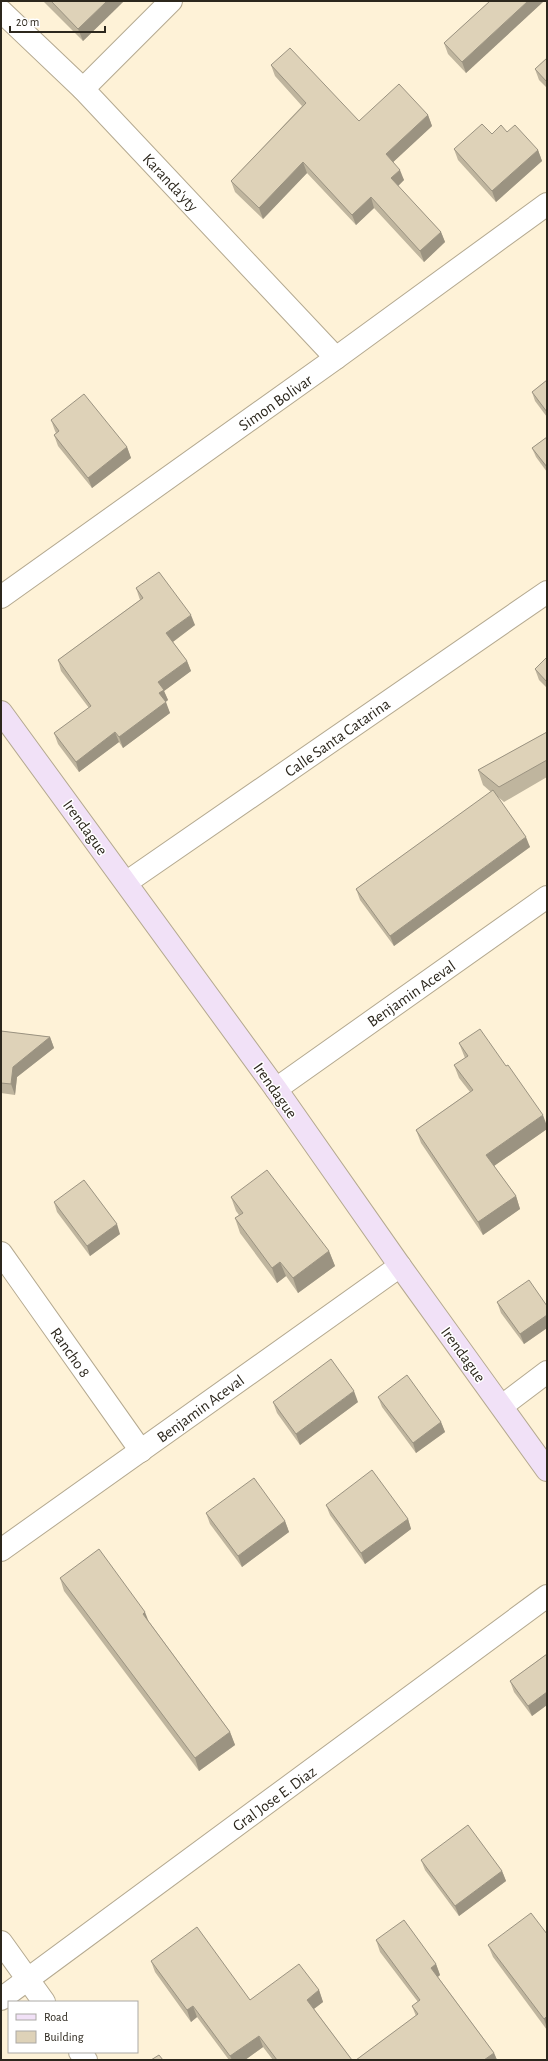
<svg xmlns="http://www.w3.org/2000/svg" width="548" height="2061" font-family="'Alegreya Sans',sans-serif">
  <rect width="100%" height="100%" fill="#fef2d7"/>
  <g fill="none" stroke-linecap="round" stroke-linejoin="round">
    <g stroke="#b4a990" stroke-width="24">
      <g id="street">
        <polyline points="1,11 83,89 336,358"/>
        <polyline points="83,89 171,1"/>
        <polyline points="1,597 336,358 547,204"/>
        <polyline points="127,882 547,592"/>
        <polyline points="276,1089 547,897"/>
        <polyline points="1,1253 141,1451"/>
        <polyline points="502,1406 547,1372"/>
        <polyline points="1,1550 400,1266"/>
        <polyline points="1,1942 44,2002"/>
        <polyline points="1,1999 547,1596"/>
        <polyline points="80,2052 86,2060"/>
      </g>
    </g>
    <g stroke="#b4a990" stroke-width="24">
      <polyline id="secondary" points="1,712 276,1089 400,1266 547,1470"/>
    </g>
    <use href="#street" stroke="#fff" stroke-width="22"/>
    <use href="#secondary" stroke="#f1e1f7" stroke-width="22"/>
  </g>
  <g fill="#bfb59e">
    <polygon points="43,1 124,1 83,41"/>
    <polygon points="490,1 544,1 466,73 448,54 444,43"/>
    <polygon points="547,58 547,88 539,80 535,69"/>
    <polygon points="271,65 359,121 428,115 432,126 393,162 404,180 398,186 441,232 445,242 424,262 374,208 356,225 307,173 263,219 235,192 231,181 302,106 275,76"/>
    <polygon points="507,132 538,150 542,161 496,202 458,160 454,149 492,134"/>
    <polygon points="547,380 547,417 535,401 532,392"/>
    <polygon points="51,420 127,447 131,458 92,488 58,446 54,435 56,433 55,431"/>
    <polygon points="547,437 547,472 536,457 532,448"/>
    <polygon points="136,588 195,625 173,642 187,661 191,671 164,691 168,700 165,702 170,713 123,748 119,742 79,772 58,744 54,733 89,708 61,671 58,660 140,600"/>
    <polygon points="547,657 547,688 539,680 535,669"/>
    <polygon points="547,732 547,777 504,802 497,796 530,847 394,946 360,900 356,889 491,792 483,785 478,770"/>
    <polygon points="1,1031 50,1037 54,1048 17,1077 15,1095 1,1093"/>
    <polygon points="459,1043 547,1126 547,1129 494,1166 516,1196 520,1209 483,1235 421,1143 416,1130 470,1092 459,1078 454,1065 465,1058"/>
    <polygon points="231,1197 329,1251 335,1266 298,1293 286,1276 277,1283 240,1233 235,1218 239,1215 236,1211"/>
    <polygon points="54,1202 120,1234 90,1256 57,1212"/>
    <polygon points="497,1302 547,1306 547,1328 524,1344 501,1313"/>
    <polygon points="378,1397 441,1422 445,1432 416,1453 382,1407"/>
    <polygon points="273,1402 358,1402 300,1445 277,1413"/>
    <polygon points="326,1505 408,1519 411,1529 365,1564 330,1515"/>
    <polygon points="206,1513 285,1521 289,1532 242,1567 210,1524"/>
    <polygon points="60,1578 150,1623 230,1732 235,1745 199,1771 64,1591"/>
    <polygon points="547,1654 547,1705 532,1716 514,1692 510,1681"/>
    <polygon points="421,1860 502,1871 506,1881 459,1916 425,1870"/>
    <polygon points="547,1934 547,2030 493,1957 488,1945"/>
    <polygon points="376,1940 436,1964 440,1975 438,1977 494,2053 497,2060 356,2060 416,2016 412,2006 418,2002 380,1952"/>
    <polygon points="151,1961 250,2000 319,1990 323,2002 314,2009 352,2060 273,2060 263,2047 245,2060 229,2060 197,2017 191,2022 155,1972"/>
  </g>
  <g fill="#9b9381">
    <polygon points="107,1 124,1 83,41 78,29"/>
    <polygon points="528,1 544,1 466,73 462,62"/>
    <polygon points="428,115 432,126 390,165 386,154"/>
    <polygon points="538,150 542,161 496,202 492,191"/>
    <polygon points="303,162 307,173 263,219 259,208"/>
    <polygon points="400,170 404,180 395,189 391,178"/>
    <polygon points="371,197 374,208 356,225 352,215"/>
    <polygon points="441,232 445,242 424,262 420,251"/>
    <polygon points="127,447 131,458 92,488 88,478"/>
    <polygon points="191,615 195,625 170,644 166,633"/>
    <polygon points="187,661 191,671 164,691 168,700 163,704 159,693 158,682"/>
    <polygon points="166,702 170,713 123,748 119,737"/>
    <polygon points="115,732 119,742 79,772 76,762"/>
    <polygon points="526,837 530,847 394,946 390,936"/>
    <polygon points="50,1037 54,1048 17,1077 15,1095 11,1084 13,1067"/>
    <polygon points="543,1115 547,1126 547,1129 491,1168 486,1155"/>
    <polygon points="516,1196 520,1209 483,1235 478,1222"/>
    <polygon points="117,1224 120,1234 90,1256 87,1246"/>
    <polygon points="329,1251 335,1266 298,1293 293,1278"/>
    <polygon points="280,1262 286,1276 277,1283 272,1268"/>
    <polygon points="547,1315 547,1328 524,1344 520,1334"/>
    <polygon points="354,1391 358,1402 300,1445 296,1434"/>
    <polygon points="441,1422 445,1432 416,1453 413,1443"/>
    <polygon points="408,1519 411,1529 365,1564 361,1553"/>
    <polygon points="285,1521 289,1532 242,1567 238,1556"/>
    <polygon points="145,1612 150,1625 143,1614"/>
    <polygon points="547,1692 547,1705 532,1716 528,1706"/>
    <polygon points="230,1732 235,1745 199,1771 195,1758"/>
    <polygon points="502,1871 506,1881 459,1916 455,1906"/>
    <polygon points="436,1964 440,1975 435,1979 431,1968"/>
    <polygon points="319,1990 323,2002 311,2011 307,2000"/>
    <polygon points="193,2006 197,2017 191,2022 187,2010"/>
    <polygon points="547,2016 547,2028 544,2019"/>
    <polygon points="259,2036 263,2047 245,2060 232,2060 230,2056"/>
    <polygon points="494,2053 497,2060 484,2060"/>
  </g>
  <g fill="#ded2b8" stroke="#9b9381">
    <polygon points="51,1 107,1 78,29"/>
    <polygon points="490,1 528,1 462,62 444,43"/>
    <polygon points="290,48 359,121 399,84 428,115 386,154 400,170 391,178 441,232 420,251 371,197 352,215 303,162 259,208 231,181 306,103 271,65"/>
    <polygon points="547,58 547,82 535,69"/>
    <polygon points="482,124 492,134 501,125 507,132 515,125 538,150 492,191 454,149"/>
    <polygon points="547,380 547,412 532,392"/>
    <polygon points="84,394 127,447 88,478 54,435 59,431 51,420"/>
    <polygon points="547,437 547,467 532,448"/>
    <polygon points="159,572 191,615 166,633 187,661 158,682 164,690 159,693 166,702 119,737 115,732 76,762 54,733 91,706 58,660 143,598 136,588"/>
    <polygon points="547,657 547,682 535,669"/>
    <polygon points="547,732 547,760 499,787 478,770"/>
    <polygon points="493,790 526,837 390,936 356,889"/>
    <polygon points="480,1029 506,1066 508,1065 543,1115 486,1155 516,1196 478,1222 416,1130 473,1090 454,1065 468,1056 459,1043"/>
    <polygon points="1,1031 50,1037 13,1067 11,1084 1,1083"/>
    <polygon points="267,1170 329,1251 293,1278 280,1262 272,1268 235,1218 243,1213 231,1197"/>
    <polygon points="84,1180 117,1224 87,1246 54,1202"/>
    <polygon points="529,1280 547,1306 547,1315 520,1334 497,1302"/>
    <polygon points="331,1359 354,1391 296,1434 273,1402"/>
    <polygon points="407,1375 441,1422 413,1443 378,1397"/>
    <polygon points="372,1470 408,1519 361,1553 326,1505"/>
    <polygon points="254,1478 285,1521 238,1556 206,1513"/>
    <polygon points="99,1549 145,1612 143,1614 230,1732 195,1758 60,1578"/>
    <polygon points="547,1654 547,1692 528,1706 510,1681"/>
    <polygon points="468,1825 502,1871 455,1906 421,1860"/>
    <polygon points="531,1913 547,1934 547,2016 544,2019 488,1945"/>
    <polygon points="404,1920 436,1964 431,1968 494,2053 484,2060 356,2060 418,2014 412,2006 420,2000 376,1940"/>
    <polygon points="197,1927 250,2000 299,1964 319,1990 307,2000 352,2060 277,2060 259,2036 230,2056 193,2006 187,2010 151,1961"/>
    <polygon points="159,2055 163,2060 151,2060"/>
  </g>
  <g text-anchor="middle" stroke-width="3" stroke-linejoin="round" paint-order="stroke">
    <g font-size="16" fill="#2c271d" stroke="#fff">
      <text transform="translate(171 182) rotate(47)" y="6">Karanda'yty</text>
      <text transform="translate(275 402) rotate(-35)" y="6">Simon Bolivar</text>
      <text transform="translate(337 737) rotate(-35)" y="6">Calle Santa Catarina</text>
      <text transform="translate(86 827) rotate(54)" y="6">Irendague</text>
      <text transform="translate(411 993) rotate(-35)" y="6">Benjamin Aceval</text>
      <text transform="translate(276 1090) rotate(55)" y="6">Irendague</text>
      <text transform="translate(71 1352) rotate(55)" y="6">Rancho 8</text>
      <text transform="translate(464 1354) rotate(54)" y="6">Irendague</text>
      <text transform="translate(200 1408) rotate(-36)" y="6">Benjamin Aceval</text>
      <text transform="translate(274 1798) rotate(-36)" y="6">Gral Jose E. Diaz</text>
    </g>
  </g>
  <rect width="548" height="2061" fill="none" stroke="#2c271d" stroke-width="4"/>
  <rect x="8" y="2001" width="130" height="52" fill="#ffffff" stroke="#aba9a5"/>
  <rect x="16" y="2014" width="20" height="6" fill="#f1e1f7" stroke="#aba9a5"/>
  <text x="44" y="2021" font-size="12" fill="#2c271d">Road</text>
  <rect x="16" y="2031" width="20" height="12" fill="#ded2b8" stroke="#aba9a5"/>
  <text x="44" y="2041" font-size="12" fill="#2c271d">Building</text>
  <path d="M10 26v6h95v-6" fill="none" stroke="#2c271d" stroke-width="2"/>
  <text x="16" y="26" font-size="12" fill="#2c271d" stroke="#ffffff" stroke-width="3" paint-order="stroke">20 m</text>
</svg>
